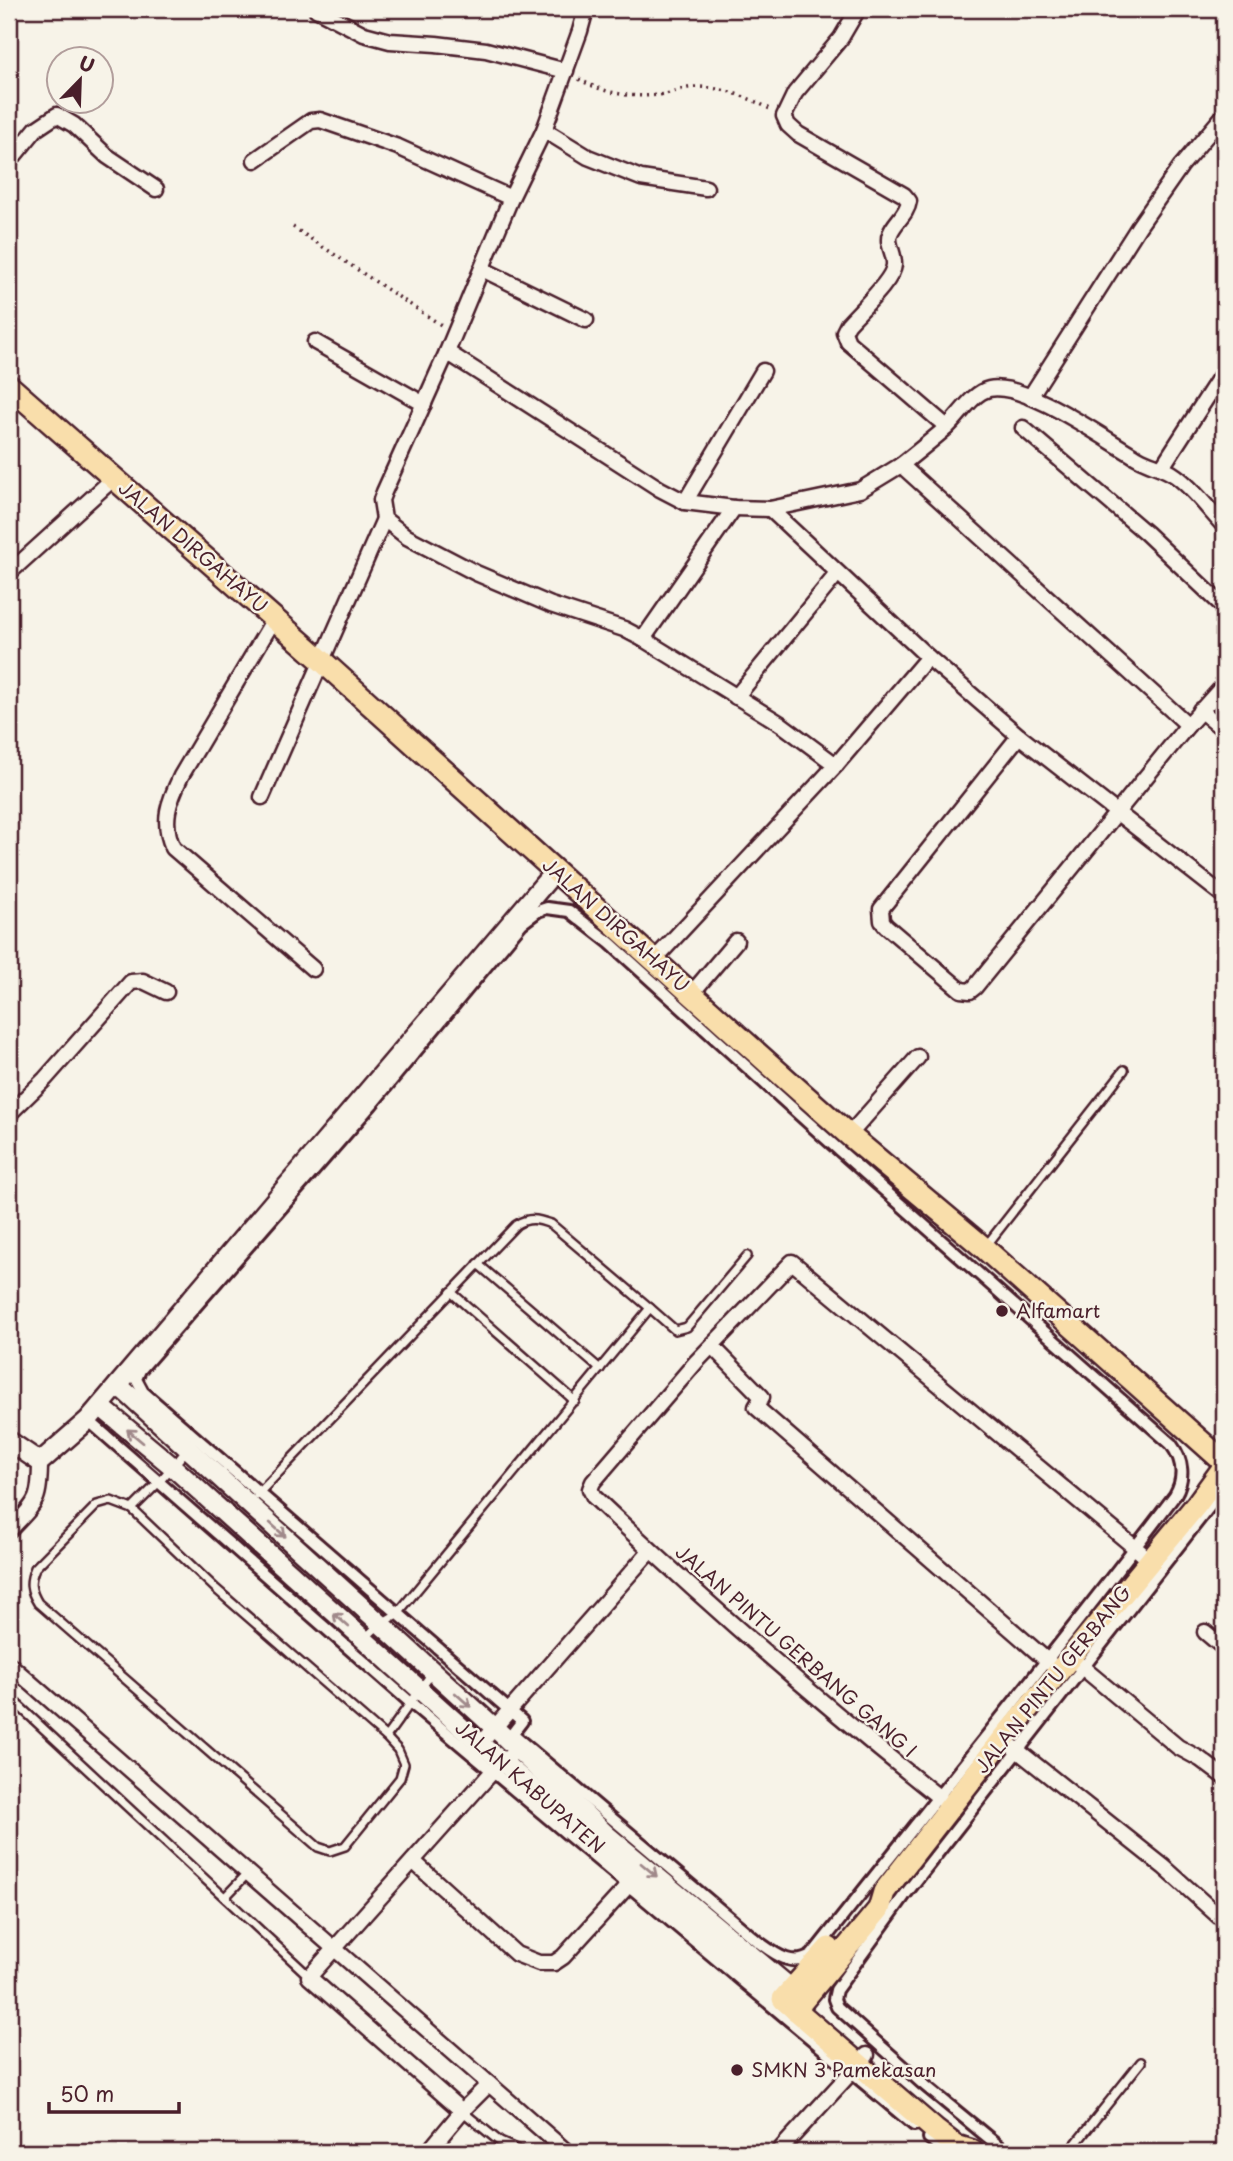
<svg xmlns="http://www.w3.org/2000/svg" width="1233" height="2161" font-family="'Playpen Sans',sans-serif">
  <rect width="100%" height="100%" fill="#f7f3e8"/>
  <filter id="ink" filterUnits="userSpaceOnUse"><feTurbulence type="fractalNoise" baseFrequency=".0143" numOctaves="2"/><feDisplacementMap in="SourceGraphic" scale="14" xChannelSelector="R" yChannelSelector="G"/><feConvolveMatrix kernelMatrix="1 2 1 2 8 2 1 2 1" color-interpolation-filters="sRGB"/></filter>
  <g filter="url(#ink)">
    <g fill="none" stroke-linecap="round" stroke-linejoin="round">
      <g stroke="#4a1f2b" stroke-width="12">
        <g id="service">
          <polyline points="986,1246 1124,1070"/>
          <polyline points="478,1264 600,1369"/>
          <polyline points="451,1292 575,1401"/>
          <polyline points="650,1308 675,1330 687,1327 747,1256"/>
          <polyline points="188,1449 159,1482 132,1509 216,1589 386,1737 432,1673"/>
          <path d="M257,1495L516,1225C529,1217 537,1219 551,1224L650,1308L397,1614L380,1624L364,1639"/>
          <path d="M132,1509L111,1501L97,1505L35,1568C29,1582 30,1590 38,1603L318,1847L330,1851L345,1846L400,1778L404,1764L398,1750L386,1737"/>
          <polyline points="17,1704 309,1976"/>
          <polyline points="225,1897 248,1873"/>
          <polyline points="462,2111 500,2142 523,2152"/>
          <polyline points="1069,2152 1141,2062"/>
        </g>
      </g>
      <g stroke="#4a1f2b" stroke-width="16">
        <g id="pedestrian">
          <path d="M547,908L569,911L610,943L822,1135L1171,1444C1183,1460 1185,1478 1175,1495C1057,1651 933,1802 812,1955C792,1969 774,1953 757,1941L512,1734L522,1721L143,1392L136,1379L140,1370L372,1104L522,923L538,911Z"/>
          <polyline points="88,1420 411,1703 914,2125"/>
          <polyline points="929,2138 946,2152"/>
          <polyline points="1006,2152 922,2083 837,2007 834,1999 836,1990 904,1896 1224,1488"/>
        </g>
      </g>
      <g stroke="#4a1f2b" stroke-width="19">
        <g id="minor">
          <polyline points="316,9 364,34 390,41 436,44 486,50 566,71"/>
          <polyline points="586,9 580,31 544,130 511,198 447,352 384,492 381,500 384,519 407,537 476,573 551,605 624,629 643,639 781,724 836,765"/>
          <path d="M858,9L841,38L795,93L784,116L788,125L798,134L904,195L909,201C907,215 894,222 890,234C886,243 895,254 894,265C893,281 859,311 848,324L844,332L848,342L947,427"/>
          <polyline points="544,130 588,157 641,178 706,188"/>
          <polyline points="255,160 311,121 320,120 398,147 511,198"/>
          <polyline points="9,162 36,129 57,115 74,125 107,156 156,189"/>
          <polyline points="482,269 586,320"/>
          <polyline points="315,342 424,404"/>
          <polyline points="447,352 660,489 685,502 734,508 770,509 860,490 901,465 1188,725"/>
          <polyline points="1030,397 1139,226 1181,166 1224,115"/>
          <polyline points="1023,428 1146,533 1224,607"/>
          <path d="M901,465C916,453 931,441 946,428C959,417 972,393 989,389C1025,381 1106,440 1138,458C1150,465 1164,467 1176,476C1194,489 1209,510 1224,526"/>
          <polyline points="1162,467 1224,371"/>
          <polyline points="685,502 763,371"/>
          <polyline points="770,509 928,657 1019,736 1224,896"/>
          <polyline points="9,573 114,478"/>
          <path d="M274,619L181,776C169,801 161,821 173,848L313,969"/>
          <polyline points="643,639 734,508"/>
          <polyline points="736,697 837,574"/>
          <polyline points="1200,710 1224,730"/>
          <polyline points="1019,736 881,909 882,921 886,926 961,990 970,991 975,987 1188,725 1224,685"/>
          <polyline points="262,797 384,519"/>
          <polyline points="655,959 836,765 928,657"/>
          <polyline points="692,993 736,941"/>
          <polyline points="9,1114 45,1079 131,982 143,981 166,992"/>
          <polyline points="849,1135 918,1057"/>
          <polyline points="712,1346 762,1397 756,1407 1059,1671"/>
          <path d="M9,1531C36,1502 40,1503 40,1462"/>
          <polyline points="1205,1632 1224,1648"/>
          <polyline points="1070,1657 1178,1747 1200,1759 1224,1777"/>
          <polyline points="9,1664 567,2152"/>
          <polyline points="1003,1739 1164,1867 1224,1921"/>
          <polyline points="480,1744 650,1551"/>
          <path d="M950,1806C826,1708 708,1605 594,1497L590,1489L593,1482L696,1362L792,1262L1151,1561"/>
          <polyline points="413,1861 516,1954 539,1963 554,1963 563,1957 635,1878"/>
          <polyline points="462,2111 309,1977 493,1771 511,1755"/>
          <polyline points="428,2152 462,2111 489,2084"/>
          <polyline points="778,2152 867,2055"/>
        </g>
      </g>
      <g stroke="#4a1f2b" stroke-width="23">
        <g id="tertiary">
          <polyline points="118,1385 495,1728 608,1836 793,1990"/>
          <polyline points="100,1406 173,1467 480,1744 503,1762 635,1878 783,1999"/>
          <polyline points="9,1441 40,1462 88,1420 555,871"/>
        </g>
      </g>
      <g stroke="#4a1f2b" stroke-width="26">
        <g id="primary">
          <polyline points="9,386 321,660 767,1062 849,1135 984,1248 1224,1462"/>
          <polyline points="829,1948 783,1999 935,2130 956,2146 972,2151"/>
          <polyline points="795,2010 879,1909 884,1892 1003,1739 1197,1504 1224,1467"/>
        </g>
      </g>
      <g stroke="#4a1f2b" stroke-width="3.5" stroke-dasharray="2 5" stroke-linecap="butt">
        <path d="M579,79C604,94 636,99 665,94C676,92 685,87 697,87C722,87 748,97 770,109"/>
        <polyline points="293,227 441,325"/>
      </g>
      <use href="#service" stroke="#f7f3e8" stroke-width="7"/>
      <use href="#pedestrian" stroke="#f7f3e8" stroke-width="10"/>
      <use href="#minor" stroke="#f7f3e8" stroke-width="14"/>
      <use href="#tertiary" stroke="#f7f3e8" stroke-width="18"/>
      <use href="#primary" stroke="#f9deab" stroke-width="21"/>
    </g>
    <defs><path id="oneway-shaft" d="M-6 0H5M1.5-3L5.5 0L1.5 3" fill="none" stroke-width="1.6" stroke-linecap="round" stroke-linejoin="round" transform="scale(1.75)"/></defs>
    <g stroke="#a0898a">
      <use href="#oneway-shaft" transform="translate(135 1436) rotate(-140)"/>
      <use href="#oneway-shaft" transform="translate(278 1530) rotate(42)"/>
      <use href="#oneway-shaft" transform="translate(341 1620) rotate(-138)"/>
      <use href="#oneway-shaft" transform="translate(463 1700) rotate(42)"/>
      <use href="#oneway-shaft" transform="translate(649 1870) rotate(40)"/>
    </g>
  </g>
  <g fill="#4a1f2b" stroke="#f7f3e8" stroke-width="2.5">
    <circle cx="1002" cy="1311" r="7"/>
    <circle cx="737" cy="2070" r="7"/>
  </g>
  <g text-anchor="middle" stroke-width="5" stroke-linejoin="round" paint-order="stroke">
    <g font-size="19" fill="#4a1f2b" stroke="#f7f3e8">
      <text transform="translate(193 547) rotate(41)" y="7">JALAN DIRGAHAYU</text>
      <text transform="translate(616 925) rotate(42)" y="7">JALAN DIRGAHAYU</text>
      <text transform="translate(796 1651) rotate(41)" y="7">JALAN PINTU GERBANG GANG I</text>
      <text transform="translate(1053 1679) rotate(-51)" y="7">JALAN PINTU GERBANG</text>
      <text transform="translate(530 1787) rotate(41)" y="7">JALAN KABUPATEN</text>
    </g>
    <g font-size="19" fill="#4a1f2b" stroke="#f7f3e8" text-anchor="start">
      <text x="1016" y="1318">Alfamart</text>
      <text x="751" y="2077">SMKN 3 Pamekasan</text>
    </g>
  </g>
  <rect width="1233" height="2161" fill="none" stroke="#f7f3e8" stroke-width="35"/>
  <rect x="18" y="18" width="1198" height="2126" fill="none" stroke="#4a1f2b" stroke-width="2.5" filter="url(#ink)"/>
  <g transform="translate(80 80) rotate(23)"><circle r="33" fill="#f7f3e8" stroke="#b29e9c" stroke-width="2"/>
  <path d="M0-5L12 26L0 18L-12 26Z" fill="#4a1f2b"/>
  <text y="-10" font-size="19" font-weight="bold" text-anchor="middle" fill="#4a1f2b">U</text>
  </g>
  <path d="M49 2102v10h130v-10" fill="none" stroke="#4a1f2b" stroke-width="3.5"/>
  <text x="60" y="2102" font-size="21" fill="#4a1f2b" stroke="#f7f3e8" stroke-width="5" paint-order="stroke">50 m</text>
</svg>
